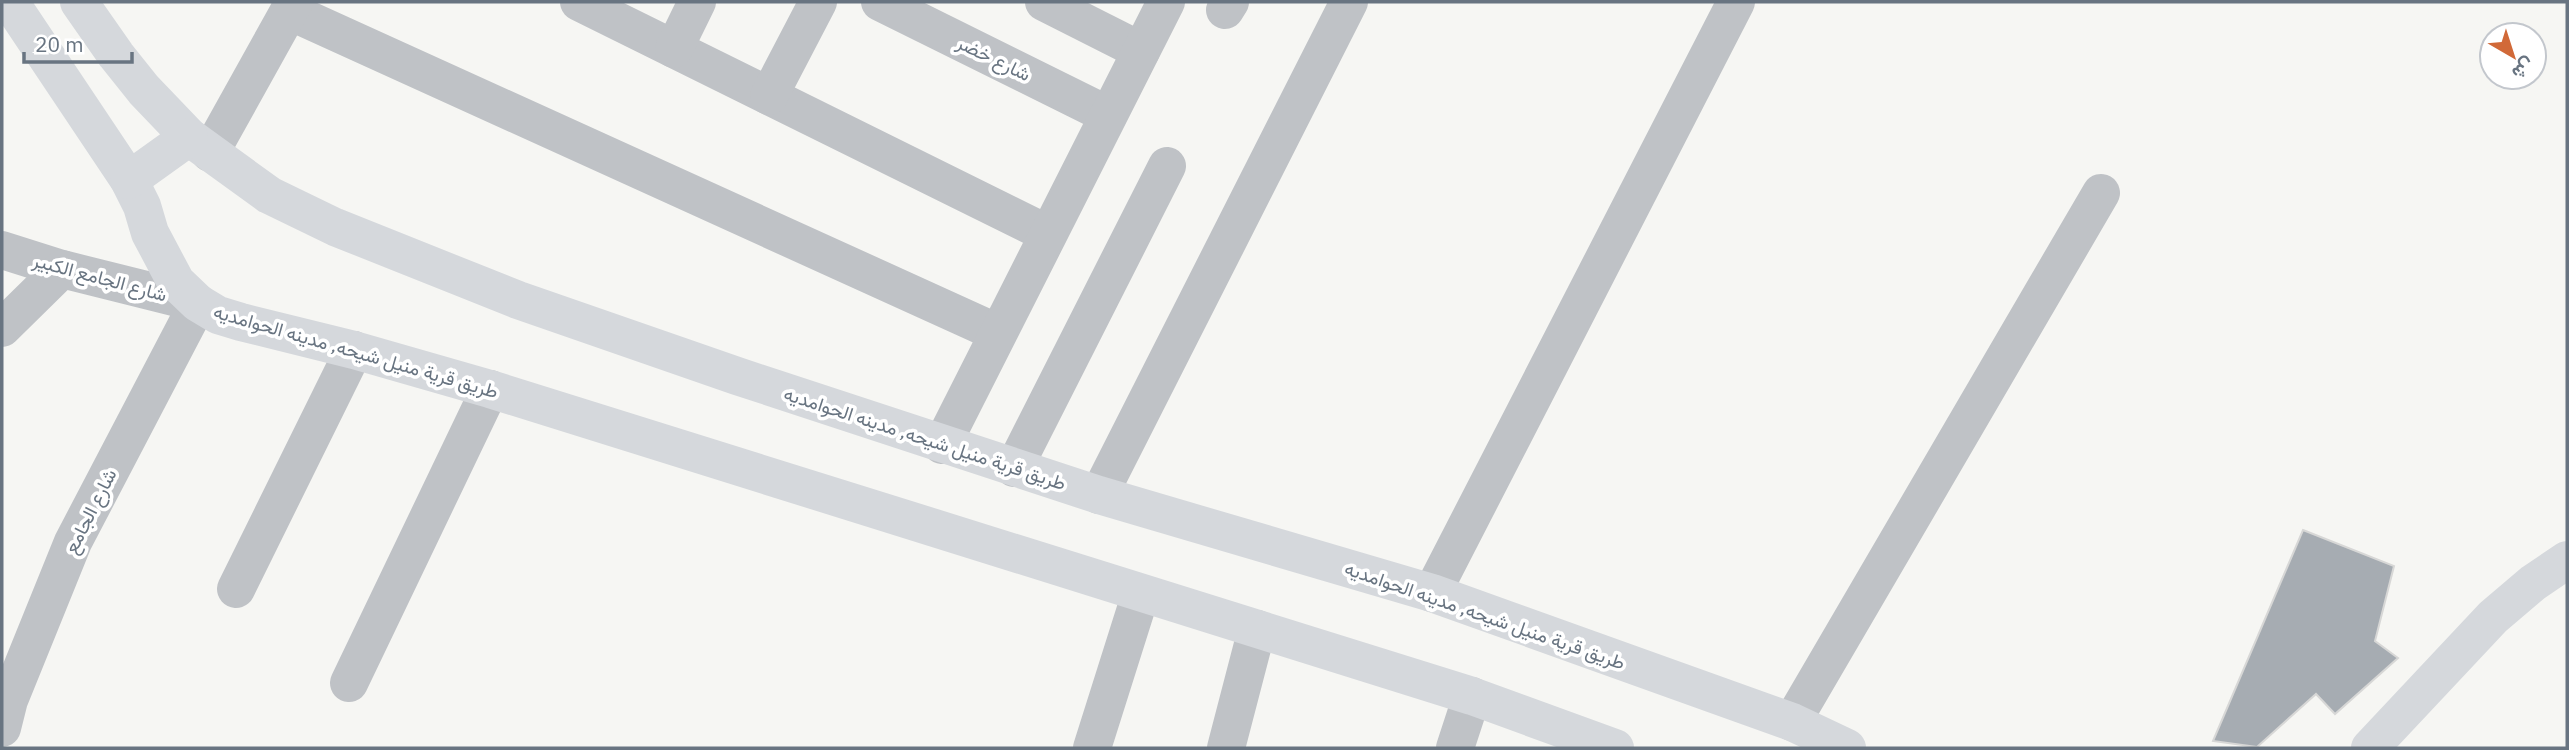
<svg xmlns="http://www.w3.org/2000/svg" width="2569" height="750" font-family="'IBM Plex Sans',Vazirmatn,sans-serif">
  <rect width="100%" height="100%" fill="#f6f6f3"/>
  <polygon fill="#a6acb2" stroke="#d7d7d6" stroke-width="2" points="2303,530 2394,566 2375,641 2398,658 2335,714 2316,694 2257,747 2213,741"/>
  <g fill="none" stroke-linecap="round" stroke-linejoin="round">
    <g stroke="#bfc2c6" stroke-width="38">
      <polyline points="579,2 1048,234"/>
      <polyline points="880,2 1108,115"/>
      <polyline points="1044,2 1141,51"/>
      <polyline points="1225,10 1230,2"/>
      <polyline points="289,11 998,333"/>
      <polyline points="674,49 697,2"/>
      <polyline points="769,96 818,2"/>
      <polyline points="210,153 294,2"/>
      <polyline points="2,250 62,269 198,303 73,542 9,700 2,728"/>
      <polyline points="2,328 62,269"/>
      <polyline points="942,445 1166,2"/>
      <polyline points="1014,468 1167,166"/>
      <polyline points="1099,495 1349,2"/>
      <polyline points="236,589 354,350"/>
      <polyline points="1432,593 1736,2"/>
      <polyline points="349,683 490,389"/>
      <polyline points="1792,722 2101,193"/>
      <polyline points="1092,748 1141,593"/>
      <polyline points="1226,748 1257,629"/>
      <polyline points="1455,748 1472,696"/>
    </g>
    <g stroke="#d5d8dc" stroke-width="38">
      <polyline points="10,2 129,180 142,206 150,233 176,282 198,303 218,315 241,322 354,350 490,389 1472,696 1615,748"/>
      <polyline points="79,2 116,55 144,90 189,137 269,195 335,227 518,300 737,376 1099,495 1432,593 1792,722 1847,748"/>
      <polyline points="129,180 189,137"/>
      <polyline points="2370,748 2493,617 2533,583 2567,560"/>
    </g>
  </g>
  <g text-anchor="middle" stroke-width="7" stroke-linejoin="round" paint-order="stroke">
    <g font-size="19" fill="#687481" stroke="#fff">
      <text transform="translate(994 58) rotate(26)" y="7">شارع خضر</text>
      <text transform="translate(100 277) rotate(15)" y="7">شارع الجامع الكبير</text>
      <text transform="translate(356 351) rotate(16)" y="7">طريق قرية منيل شيحه, مدينه الحوامديه</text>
      <text transform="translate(925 438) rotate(18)" y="7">طريق قرية منيل شيحه, مدينه الحوامديه</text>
      <text transform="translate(90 511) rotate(-63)" y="7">شارع الجامع</text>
      <text transform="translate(1485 615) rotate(19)" y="7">طريق قرية منيل شيحه, مدينه الحوامديه</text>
    </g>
  </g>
  <rect width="2569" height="750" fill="none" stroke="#687481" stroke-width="7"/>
  <g transform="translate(2513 56) rotate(141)"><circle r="33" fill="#ffffff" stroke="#c3c7cd" stroke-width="2"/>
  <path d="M0-5L12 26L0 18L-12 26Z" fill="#d16938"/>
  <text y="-10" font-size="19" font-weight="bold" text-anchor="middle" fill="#687481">ش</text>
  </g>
  <path d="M24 52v10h108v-10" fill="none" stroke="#687481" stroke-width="3.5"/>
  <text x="35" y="52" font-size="21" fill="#687481" stroke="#ffffff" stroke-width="5" paint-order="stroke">20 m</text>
</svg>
